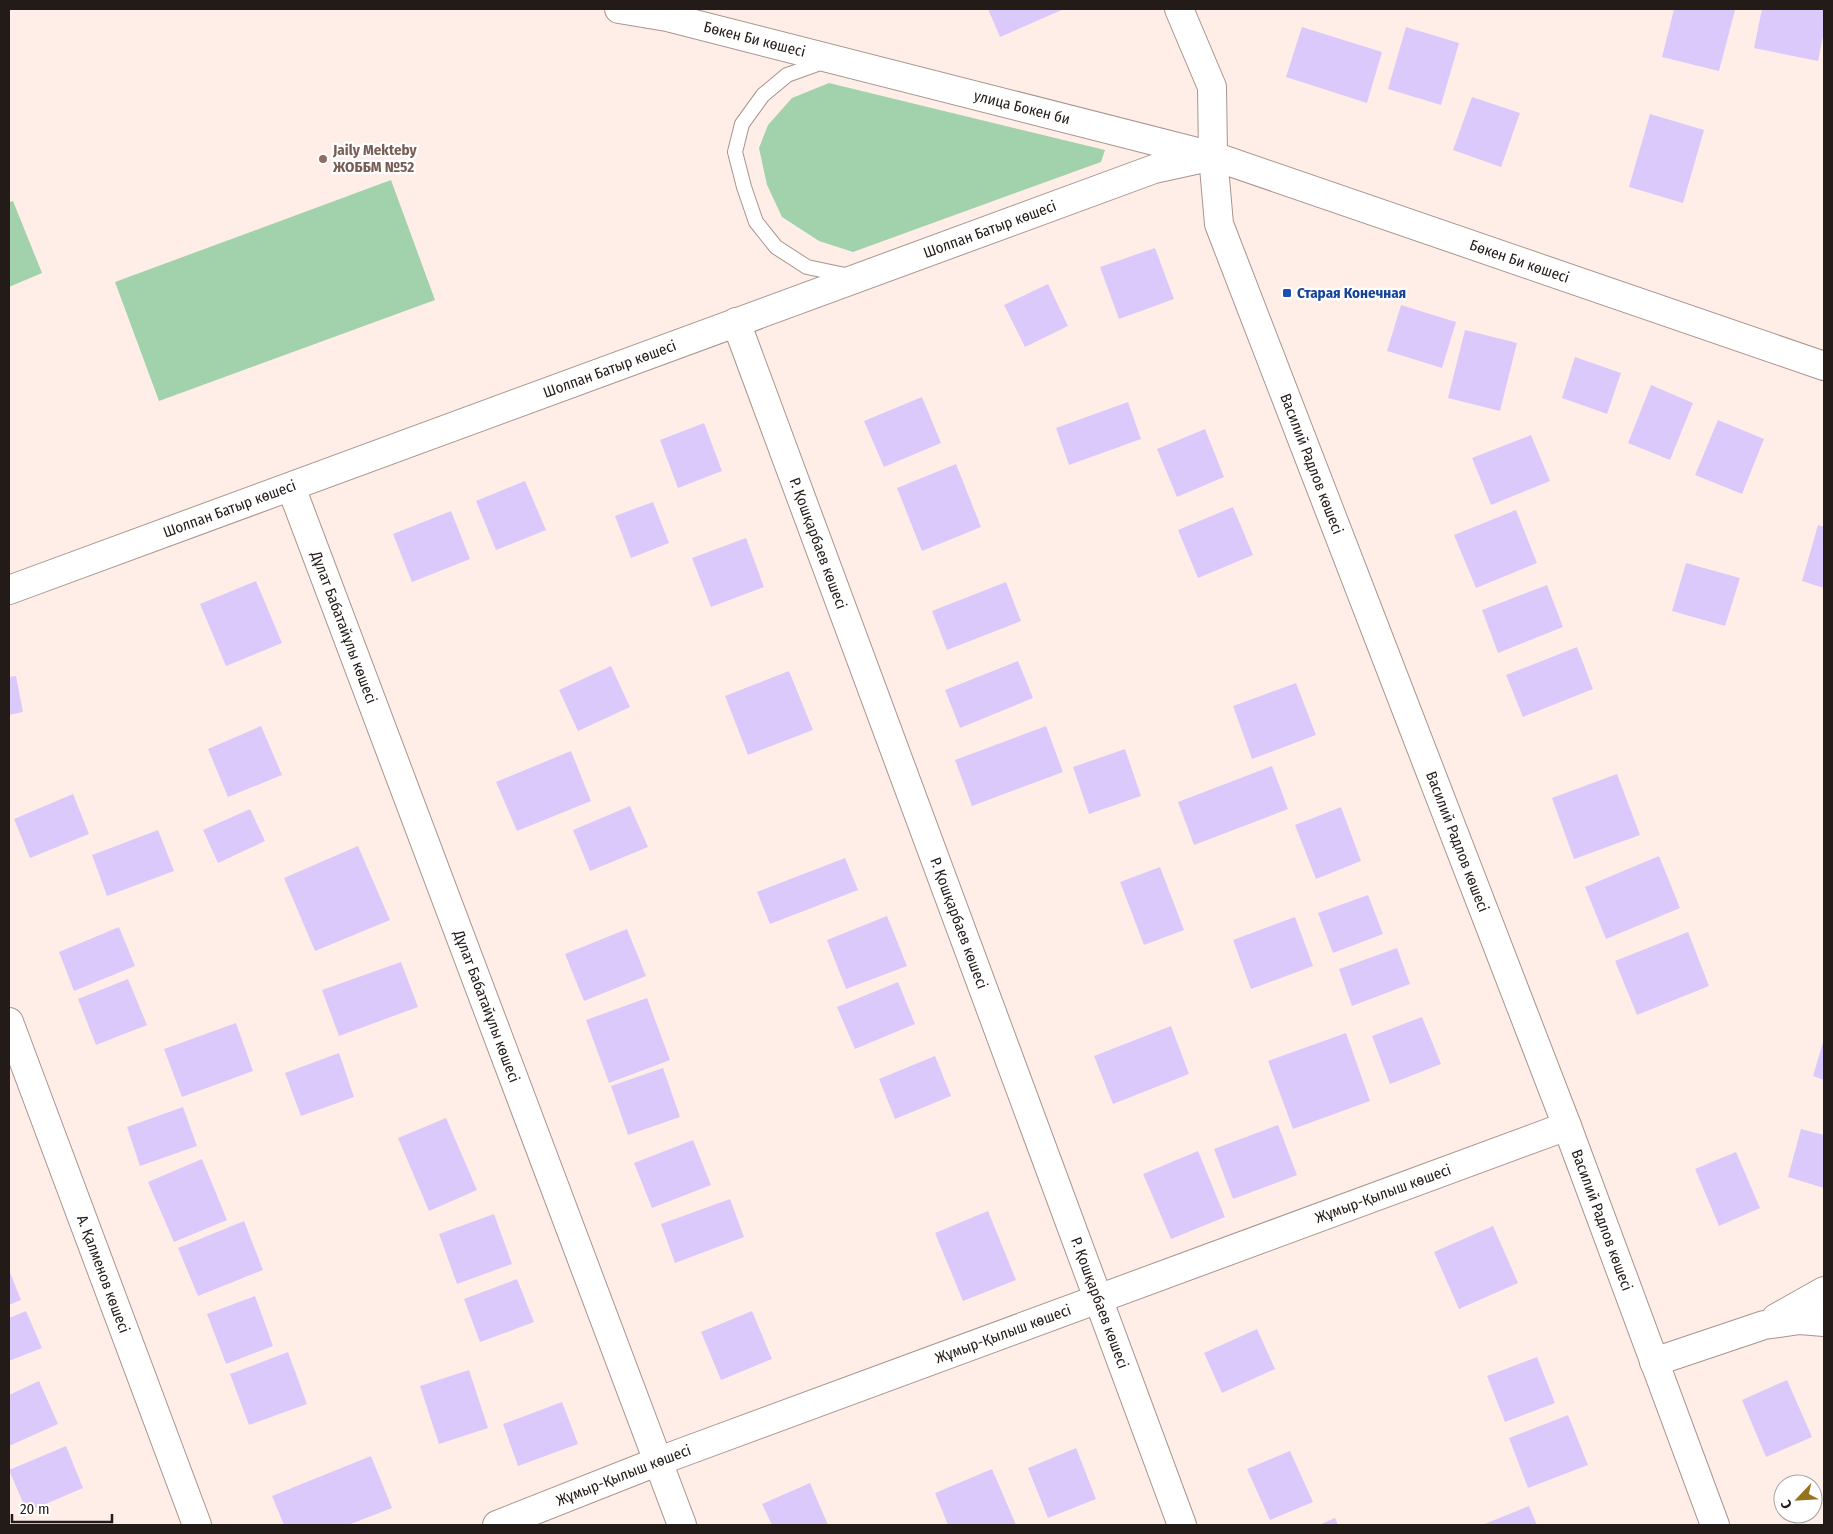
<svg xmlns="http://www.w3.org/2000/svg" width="1833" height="1534" font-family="'Fira Sans Condensed',sans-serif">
  <rect width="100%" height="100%" fill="#ffeee7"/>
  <g fill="#a2d2ab">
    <polygon points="829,83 1105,150 1101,162 853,252 819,241 782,217 767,185 759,148 768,125 792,98"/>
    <polygon points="391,180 435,300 159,401 115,282"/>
    <polygon points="13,201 42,273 9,287 9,202"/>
  </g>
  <g fill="#dcc9fb">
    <polygon points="988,9 1064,9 1000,37"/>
    <polygon points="1674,9 1728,9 1735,10 1719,71 1662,57"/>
    <polygon points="1762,9 1824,9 1824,31 1818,61 1754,48"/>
    <polygon points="1302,27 1382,52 1367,103 1286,77"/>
    <polygon points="1406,27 1459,43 1441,105 1388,89"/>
    <polygon points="1472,97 1520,113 1501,167 1453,150"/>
    <polygon points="1650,114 1704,130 1683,203 1629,187"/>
    <polygon points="1155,248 1174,299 1119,319 1100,267"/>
    <polygon points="1048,284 1068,326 1025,347 1004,305"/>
    <polygon points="1401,305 1456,322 1442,368 1387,351"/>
    <polygon points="1465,330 1517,343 1500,411 1448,398"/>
    <polygon points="1575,357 1621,373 1607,414 1562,398"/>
    <polygon points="1651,385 1693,403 1670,460 1628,443"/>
    <polygon points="922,397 941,443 884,467 864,421"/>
    <polygon points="1128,402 1141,439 1069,465 1056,428"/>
    <polygon points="1718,420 1764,439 1742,494 1695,475"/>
    <polygon points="704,423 722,471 678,488 660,440"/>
    <polygon points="1205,429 1224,477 1177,497 1157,449"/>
    <polygon points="1531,435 1550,481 1491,505 1472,458"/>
    <polygon points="956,464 981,527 922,551 897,488"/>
    <polygon points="525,481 546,530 496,550 476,501"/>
    <polygon points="653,502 669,543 631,558 615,516"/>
    <polygon points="1233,507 1253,555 1198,578 1178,530"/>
    <polygon points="1516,510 1537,563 1476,588 1454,535"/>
    <polygon points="451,511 470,559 412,582 393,534"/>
    <polygon points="1818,525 1824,527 1824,588 1802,581"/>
    <polygon points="746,538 764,587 711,607 692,558"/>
    <polygon points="1686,563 1740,578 1725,626 1672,611"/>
    <polygon points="256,581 282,643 226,666 200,604"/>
    <polygon points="1006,582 1021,621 947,650 932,611"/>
    <polygon points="1547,585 1563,627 1498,653 1482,610"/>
    <polygon points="1577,647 1593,689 1523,717 1506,675"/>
    <polygon points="1018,661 1033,698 960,728 945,690"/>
    <polygon points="611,666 630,707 578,731 559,690"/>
    <polygon points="789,671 813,730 748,755 725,696"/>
    <polygon points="16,676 23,712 9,715 9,677"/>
    <polygon points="1296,683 1316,735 1252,759 1233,706"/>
    <polygon points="261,726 282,775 228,797 208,749"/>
    <polygon points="1046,726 1063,772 972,806 955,760"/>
    <polygon points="1125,749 1141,796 1089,814 1073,767"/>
    <polygon points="571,751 591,801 517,831 496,782"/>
    <polygon points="1272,766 1288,809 1194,845 1178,802"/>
    <polygon points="1617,774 1640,835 1574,859 1552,798"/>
    <polygon points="73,794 89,834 30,858 14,819"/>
    <polygon points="630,806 648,847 590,871 573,830"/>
    <polygon points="1341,807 1361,861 1316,879 1295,825"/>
    <polygon points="250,809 265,841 218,863 203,830"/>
    <polygon points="158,830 174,871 107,896 92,855"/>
    <polygon points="358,846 390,920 315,951 284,878"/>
    <polygon points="1659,856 1680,908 1606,939 1585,887"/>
    <polygon points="845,858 858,890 770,924 757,892"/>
    <polygon points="1160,867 1184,930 1144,945 1120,882"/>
    <polygon points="1368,895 1383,934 1333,953 1318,913"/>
    <polygon points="887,916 907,966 846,989 827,940"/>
    <polygon points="1295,917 1313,966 1251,989 1233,940"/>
    <polygon points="119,927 135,966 74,991 59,952"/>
    <polygon points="627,929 646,976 584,1001 565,954"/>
    <polygon points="1688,932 1709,986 1637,1015 1615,961"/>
    <polygon points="1397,948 1410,984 1352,1006 1339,969"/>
    <polygon points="401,962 418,1007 339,1036 322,990"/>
    <polygon points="128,979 147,1025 96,1045 78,999"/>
    <polygon points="898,982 915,1024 855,1049 837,1007"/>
    <polygon points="647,998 670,1060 609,1083 586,1020"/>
    <polygon points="1422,1017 1441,1064 1390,1084 1372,1036"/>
    <polygon points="236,1023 253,1071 182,1097 164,1049"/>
    <polygon points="1171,1026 1189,1074 1113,1104 1094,1056"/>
    <polygon points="1346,1033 1370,1101 1293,1129 1268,1061"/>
    <polygon points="1824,1039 1824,1080 1813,1076"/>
    <polygon points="339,1053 354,1097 301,1116 285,1073"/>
    <polygon points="935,1056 951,1096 895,1119 879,1079"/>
    <polygon points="663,1068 680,1117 628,1135 611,1086"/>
    <polygon points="183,1107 197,1146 140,1166 127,1127"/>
    <polygon points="446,1118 477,1190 429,1211 398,1138"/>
    <polygon points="1278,1125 1297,1175 1233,1199 1214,1149"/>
    <polygon points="1801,1129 1824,1135 1824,1188 1788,1177"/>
    <polygon points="693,1140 711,1185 652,1208 634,1163"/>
    <polygon points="1198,1151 1225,1217 1171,1239 1143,1174"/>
    <polygon points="1736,1152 1760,1208 1719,1226 1695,1169"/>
    <polygon points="202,1159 227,1220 174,1242 148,1182"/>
    <polygon points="730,1199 744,1237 675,1263 661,1224"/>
    <polygon points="988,1211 1016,1280 963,1301 935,1233"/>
    <polygon points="494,1214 512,1264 457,1284 439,1234"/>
    <polygon points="244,1221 263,1270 198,1296 178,1248"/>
    <polygon points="1493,1226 1518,1283 1459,1309 1434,1252"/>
    <polygon points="9,1270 21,1300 9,1305"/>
    <polygon points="517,1279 534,1322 480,1342 464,1299"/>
    <polygon points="255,1296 273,1346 226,1364 207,1314"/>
    <polygon points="26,1311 42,1348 9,1361 9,1318"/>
    <polygon points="752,1311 772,1359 721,1380 701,1332"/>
    <polygon points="1257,1329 1275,1369 1222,1393 1204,1353"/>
    <polygon points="288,1352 307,1404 249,1425 230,1374"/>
    <polygon points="1537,1357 1555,1403 1505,1422 1487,1376"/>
    <polygon points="469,1370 488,1428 439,1444 420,1386"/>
    <polygon points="1787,1380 1812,1437 1766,1457 1742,1400"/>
    <polygon points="39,1381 58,1424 9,1446 9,1395"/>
    <polygon points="562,1402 578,1444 518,1466 503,1424"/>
    <polygon points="1568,1415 1588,1465 1528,1488 1509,1438"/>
    <polygon points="66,1446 83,1488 27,1512 9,1470"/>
    <polygon points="1076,1448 1096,1499 1048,1518 1028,1468"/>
    <polygon points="1290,1451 1313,1502 1270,1520 1247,1469"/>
    <polygon points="371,1456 392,1508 348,1525 284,1525 272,1496"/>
    <polygon points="992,1469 1016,1525 948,1525 935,1493"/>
    <polygon points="810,1483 828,1525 772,1525 762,1504"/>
    <polygon points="1529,1506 1537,1525 1482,1525"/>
    <polygon points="1335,1518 1338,1525 1319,1525"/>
  </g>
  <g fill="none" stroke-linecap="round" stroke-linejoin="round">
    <g stroke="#a8958d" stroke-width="16">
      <polyline id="lane" points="826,61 787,75 763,95 742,124 735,152 744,187 756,222 776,247 807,267 850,276"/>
    </g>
    <g stroke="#a8958d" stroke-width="30">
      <g id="street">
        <path id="s1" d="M619,9L667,17L1213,156"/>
        <path id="s2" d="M736,322L1182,1525"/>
        <path id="s3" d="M291,487L682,1525"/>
        <path id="s4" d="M9,1022L197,1525"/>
        <polyline points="1776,1318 1824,1291"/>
        <polyline points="1654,1362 1764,1325 1800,1320 1824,1322"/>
        <path id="s5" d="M497,1525L659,1461L1567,1126"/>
      </g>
    </g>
    <g stroke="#a8958d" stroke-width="30">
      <g id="secondary">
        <path id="s6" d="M1179,9L1212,87L1213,156L1219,224L1567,1126L1715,1525"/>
        <path id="s7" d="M1213,156L1824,366"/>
        <path id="s8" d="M9,590L1154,169L1213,156"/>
      </g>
    </g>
    <use href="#lane" stroke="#fff" stroke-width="14"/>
    <use href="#street" stroke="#fff" stroke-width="28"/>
    <use href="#secondary" stroke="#fff" stroke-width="28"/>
  </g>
  <circle fill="#8d6e63" stroke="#fff" stroke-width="2" cx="323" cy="159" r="5"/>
  <rect fill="#1a4fb4" stroke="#fff" stroke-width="2" x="1282" y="288" width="10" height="10" rx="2.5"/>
  <g text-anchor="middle" stroke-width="4.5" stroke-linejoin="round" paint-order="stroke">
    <g font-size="15" fill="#221b18" stroke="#fff">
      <text dy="5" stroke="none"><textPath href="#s1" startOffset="139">Бөкен Би көшесі</textPath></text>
      <text dy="5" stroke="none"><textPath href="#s1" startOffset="415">улица Бокен би</textPath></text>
      <text dy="5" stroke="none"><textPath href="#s8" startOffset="1045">Шолпан Батыр көшесі</textPath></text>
      <text dy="5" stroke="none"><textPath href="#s7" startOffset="324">Бөкен Би көшесі</textPath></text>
      <text dy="5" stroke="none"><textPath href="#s8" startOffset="640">Шолпан Батыр көшесі</textPath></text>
      <text dy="5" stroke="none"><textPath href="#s6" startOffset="479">Василий Радлов көшесі</textPath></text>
      <text dy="5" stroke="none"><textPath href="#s8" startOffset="235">Шолпан Батыр көшесі</textPath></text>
      <text dy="5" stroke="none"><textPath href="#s2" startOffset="236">Р. Қошқарбаев көшесі</textPath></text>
      <text dy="5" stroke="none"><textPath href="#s3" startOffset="150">Дұлат Бабатайұлы көшесі</textPath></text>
      <text dy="5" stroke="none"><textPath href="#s6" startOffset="884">Василий Радлов көшесі</textPath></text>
      <text dy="5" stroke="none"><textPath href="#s2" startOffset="641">Р. Қошқарбаев көшесі</textPath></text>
      <text dy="5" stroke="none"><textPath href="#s3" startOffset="555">Дұлат Бабатайұлы көшесі</textPath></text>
      <text dy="5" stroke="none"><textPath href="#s5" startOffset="946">Жұмыр-Қылыш көшесі</textPath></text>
      <text dy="5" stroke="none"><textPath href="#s6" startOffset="1289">Василий Радлов көшесі</textPath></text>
      <text dy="5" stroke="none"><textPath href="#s4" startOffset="269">А. Қалменов көшесі</textPath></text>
      <text dy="5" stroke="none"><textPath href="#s2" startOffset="1046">Р. Қошқарбаев көшесі</textPath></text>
      <text dy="5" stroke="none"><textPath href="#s5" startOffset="541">Жұмыр-Қылыш көшесі</textPath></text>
      <text dy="5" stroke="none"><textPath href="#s5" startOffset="136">Жұмыр-Қылыш көшесі</textPath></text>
    </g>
    <g font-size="15" font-weight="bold" fill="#785e54" stroke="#fff" text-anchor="start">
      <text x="333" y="155">Jaily Mekteby<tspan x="333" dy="17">ЖОББМ №52</tspan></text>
    </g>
    <g font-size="15" font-weight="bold" fill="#164399" stroke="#fff" text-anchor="start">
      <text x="1297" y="298">Старая Конечная</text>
    </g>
  </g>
  <rect width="1833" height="1534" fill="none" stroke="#221b18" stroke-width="20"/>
  <g transform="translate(1798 1499) rotate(245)"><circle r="24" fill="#ffffff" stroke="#a7a4a3"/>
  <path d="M0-4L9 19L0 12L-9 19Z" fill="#96741d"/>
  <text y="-8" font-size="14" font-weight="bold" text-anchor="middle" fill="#221b18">С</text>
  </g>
  <path d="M12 1514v8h100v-8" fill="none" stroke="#221b18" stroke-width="2.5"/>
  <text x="20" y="1514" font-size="15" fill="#221b18" stroke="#ffffff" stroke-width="4" paint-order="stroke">20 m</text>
</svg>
